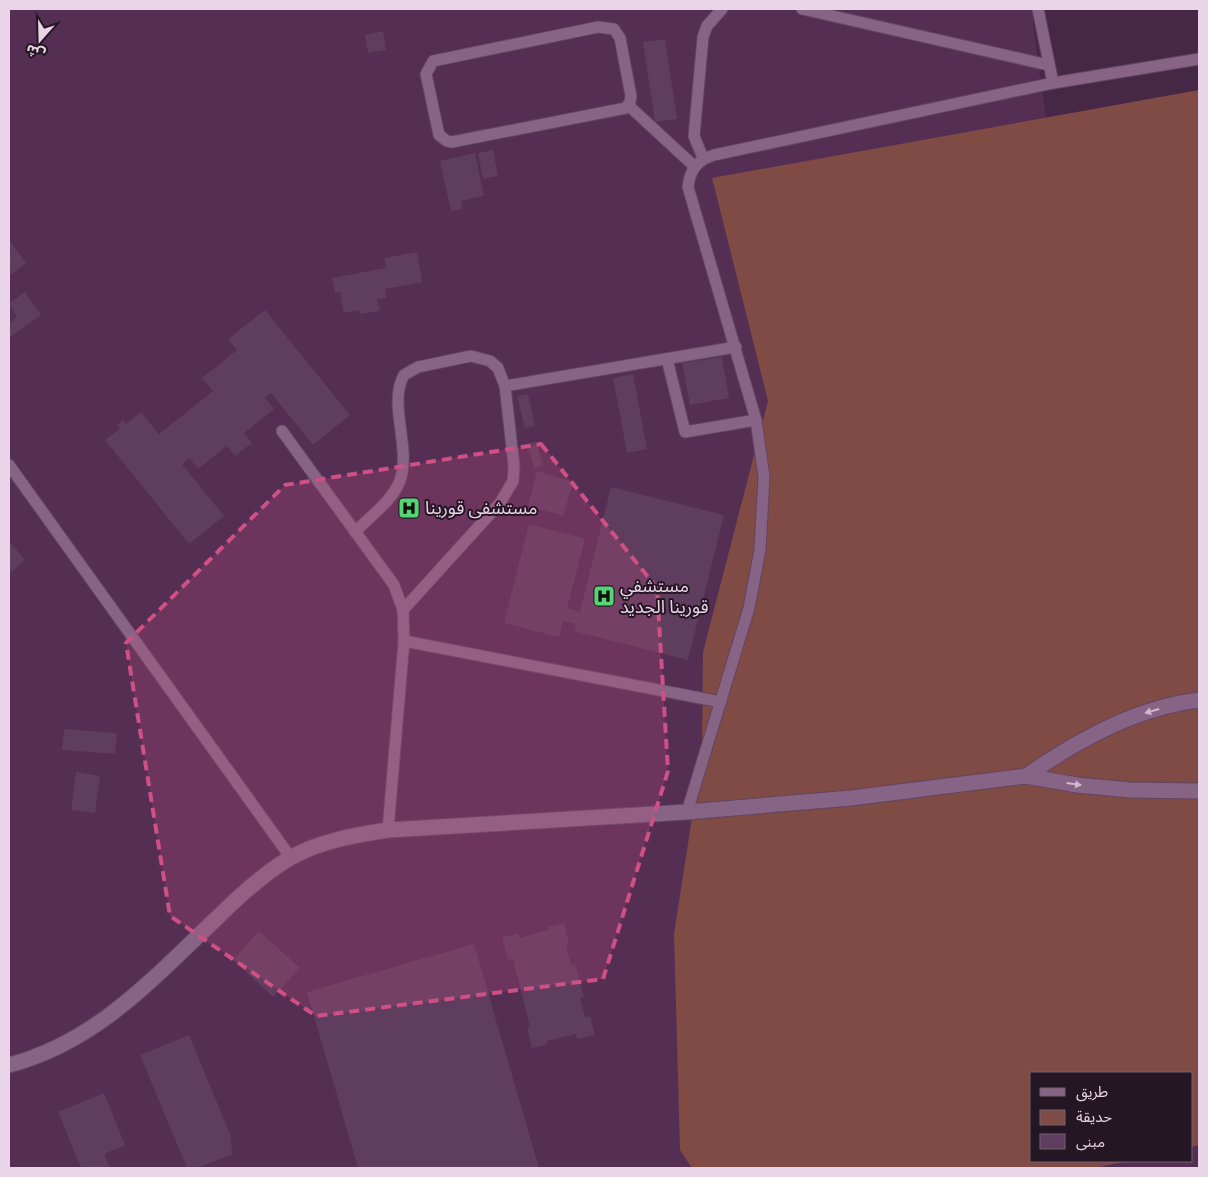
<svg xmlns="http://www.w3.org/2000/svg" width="1208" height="1177" font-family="'IBM Plex Serif','Noto Sans Arabic',serif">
  <rect width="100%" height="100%" fill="#472746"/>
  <path fill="#552e53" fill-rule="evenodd" d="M9,9H1033V23L1046,118L1199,90V1168H9ZM1032,1073H1192V1161H1032Z"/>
  <polygon fill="#7f4b44" points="1199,90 1199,1145 1192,1147 1192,1073 1032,1073 1032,1161 1128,1161 1094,1168 692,1168 680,1150 674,934 702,753 703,652 768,401 712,178"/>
  <g fill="#5f3d5e">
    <polygon points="383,31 386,50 368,53 365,35"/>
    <polygon points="665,39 677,119 655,122 643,42"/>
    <polygon points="493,150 498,176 483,179 478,153"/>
    <polygon points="475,153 484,196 461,201 463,209 451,211 440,161"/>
    <polygon points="9,240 26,263 9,276"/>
    <polygon points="417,252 422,282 385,289 387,298 377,299 380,311 360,314 359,310 344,313 340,292 335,293 332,278 386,268 384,258"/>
    <polygon points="25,292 41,315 9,338 9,323 17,317 9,303"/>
    <polygon points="265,310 350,415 313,445 271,393 265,398 274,409 244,433 252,443 235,456 227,446 198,469 189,458 182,464 224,516 189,544 105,440 120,428 117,425 123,420 126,424 141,412 159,434 213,391 202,378 237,350 228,339"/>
    <polygon points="722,357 729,398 690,405 682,363"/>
    <polygon points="633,374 647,449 627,453 613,378"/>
    <polygon points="528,394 535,426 525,428 517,396"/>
    <polygon points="536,441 543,466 534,468 527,444"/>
    <polygon points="537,471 573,482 563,516 528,506"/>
    <polygon points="611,487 724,515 688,660 574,631 576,624 563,621 559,637 504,623 529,524 585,539 567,608 580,612"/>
    <polygon points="9,541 25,560 9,574"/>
    <polygon points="64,729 117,733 115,754 62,750"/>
    <polygon points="76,772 100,776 95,813 71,810"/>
    <polygon points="564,923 569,944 566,945 571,965 575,964 584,997 580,998 585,1017 590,1016 595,1035 577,1039 576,1034 547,1041 548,1044 532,1048 527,1027 530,1027 513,959 508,960 502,937 518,934 519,938 549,930 548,927"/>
    <polygon points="259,931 300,968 273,997 233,960"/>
    <polygon points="474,944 539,1168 358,1168 307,992"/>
    <polygon points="189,1035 232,1139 230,1140 233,1149 231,1150 233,1154 197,1168 192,1166 187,1168 140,1055"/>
    <polygon points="104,1093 125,1145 104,1154 110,1168 81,1168 58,1112"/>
  </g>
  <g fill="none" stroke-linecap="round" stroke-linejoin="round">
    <g stroke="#614561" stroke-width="13">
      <g id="lane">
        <polyline points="802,9 1048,65"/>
        <polyline points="1038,9 1053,83"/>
        <polygon points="598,27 614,29 620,38 631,96 630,102 626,108 452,142 447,141 439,135 426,74 433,61"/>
        <polyline points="628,105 694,166"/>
        <polyline points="703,158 694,136 703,37 707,26 722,9"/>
        <polyline points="667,359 685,432 756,420"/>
        <polyline points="505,386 736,347"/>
        <polyline points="282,431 394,585 403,610 404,641 388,830"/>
        <polyline points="9,465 291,858"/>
        <path d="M355,532C369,517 391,502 399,483C413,450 387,405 404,375L418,367L471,356L490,361L498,368L505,386L514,466L513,481L500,503L403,610"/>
        <polyline points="404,641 721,702"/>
        <path d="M687,812L749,608L760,550L764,477L756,420L688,187C690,170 697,160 714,155L1053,83L1199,59"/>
      </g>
    </g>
    <g stroke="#614561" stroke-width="17">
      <g id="street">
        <path d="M1026,776C1078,740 1135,708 1199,700"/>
        <path d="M9,1065C97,1042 153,978 217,918C239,896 263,874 290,858C320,841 355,835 388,830L687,812L851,798L1026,776L1077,785L1130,790L1199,791"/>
      </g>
    </g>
    <use href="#lane" stroke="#876385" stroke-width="11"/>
    <use href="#street" stroke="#876385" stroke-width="15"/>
  </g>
  <defs><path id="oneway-solid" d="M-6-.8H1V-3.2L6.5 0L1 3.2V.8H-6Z" transform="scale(1.25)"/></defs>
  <g fill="#d0b8cf">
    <use href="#oneway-solid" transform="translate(1152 711) rotate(164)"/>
    <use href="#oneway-solid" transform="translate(1074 784) rotate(8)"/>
  </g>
  <path fill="#ce5085" fill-opacity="0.2" stroke="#ce5085" stroke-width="4" stroke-dasharray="10 6" stroke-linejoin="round" d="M541,444L657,588L668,771L603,979L316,1016L170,916L126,643L285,485Z"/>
  <defs>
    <g id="hospital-square" transform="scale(1.125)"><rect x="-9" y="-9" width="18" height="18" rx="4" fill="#54d672" stroke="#251624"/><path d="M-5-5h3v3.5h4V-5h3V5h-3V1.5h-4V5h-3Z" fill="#111"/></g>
  </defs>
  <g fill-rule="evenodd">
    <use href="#hospital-square" x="409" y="508"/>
    <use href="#hospital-square" x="604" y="596"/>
  </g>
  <g text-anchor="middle" stroke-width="4" stroke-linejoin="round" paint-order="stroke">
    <g font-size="18" fill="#e9d4e8" stroke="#251624" text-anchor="start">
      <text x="425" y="514">مستشفى قورينا</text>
      <text x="620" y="592">مستشفي<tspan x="620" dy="21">قورينا الجديد</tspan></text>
    </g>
  </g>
  <rect width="1208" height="1177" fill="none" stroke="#e9d4e8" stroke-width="20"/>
  <rect x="1030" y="1072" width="162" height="90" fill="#251624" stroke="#736272"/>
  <rect x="1040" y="1088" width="25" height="8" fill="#876385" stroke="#736272"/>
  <text x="1076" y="1097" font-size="15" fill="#e9d4e8">طريق</text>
  <rect x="1040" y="1110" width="25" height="15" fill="#7f4b44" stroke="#736272"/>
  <text x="1076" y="1122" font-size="15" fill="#e9d4e8">حديقة</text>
  <rect x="1040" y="1134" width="25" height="15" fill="#5f3d5e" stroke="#736272"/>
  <text x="1076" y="1147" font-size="15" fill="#e9d4e8">مبنى</text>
  <g transform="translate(40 40) rotate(200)" stroke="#251624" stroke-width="4" paint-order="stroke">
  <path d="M0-4L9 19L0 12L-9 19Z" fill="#e9d4e8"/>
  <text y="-8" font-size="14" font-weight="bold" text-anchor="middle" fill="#e9d4e8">ش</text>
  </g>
</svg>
